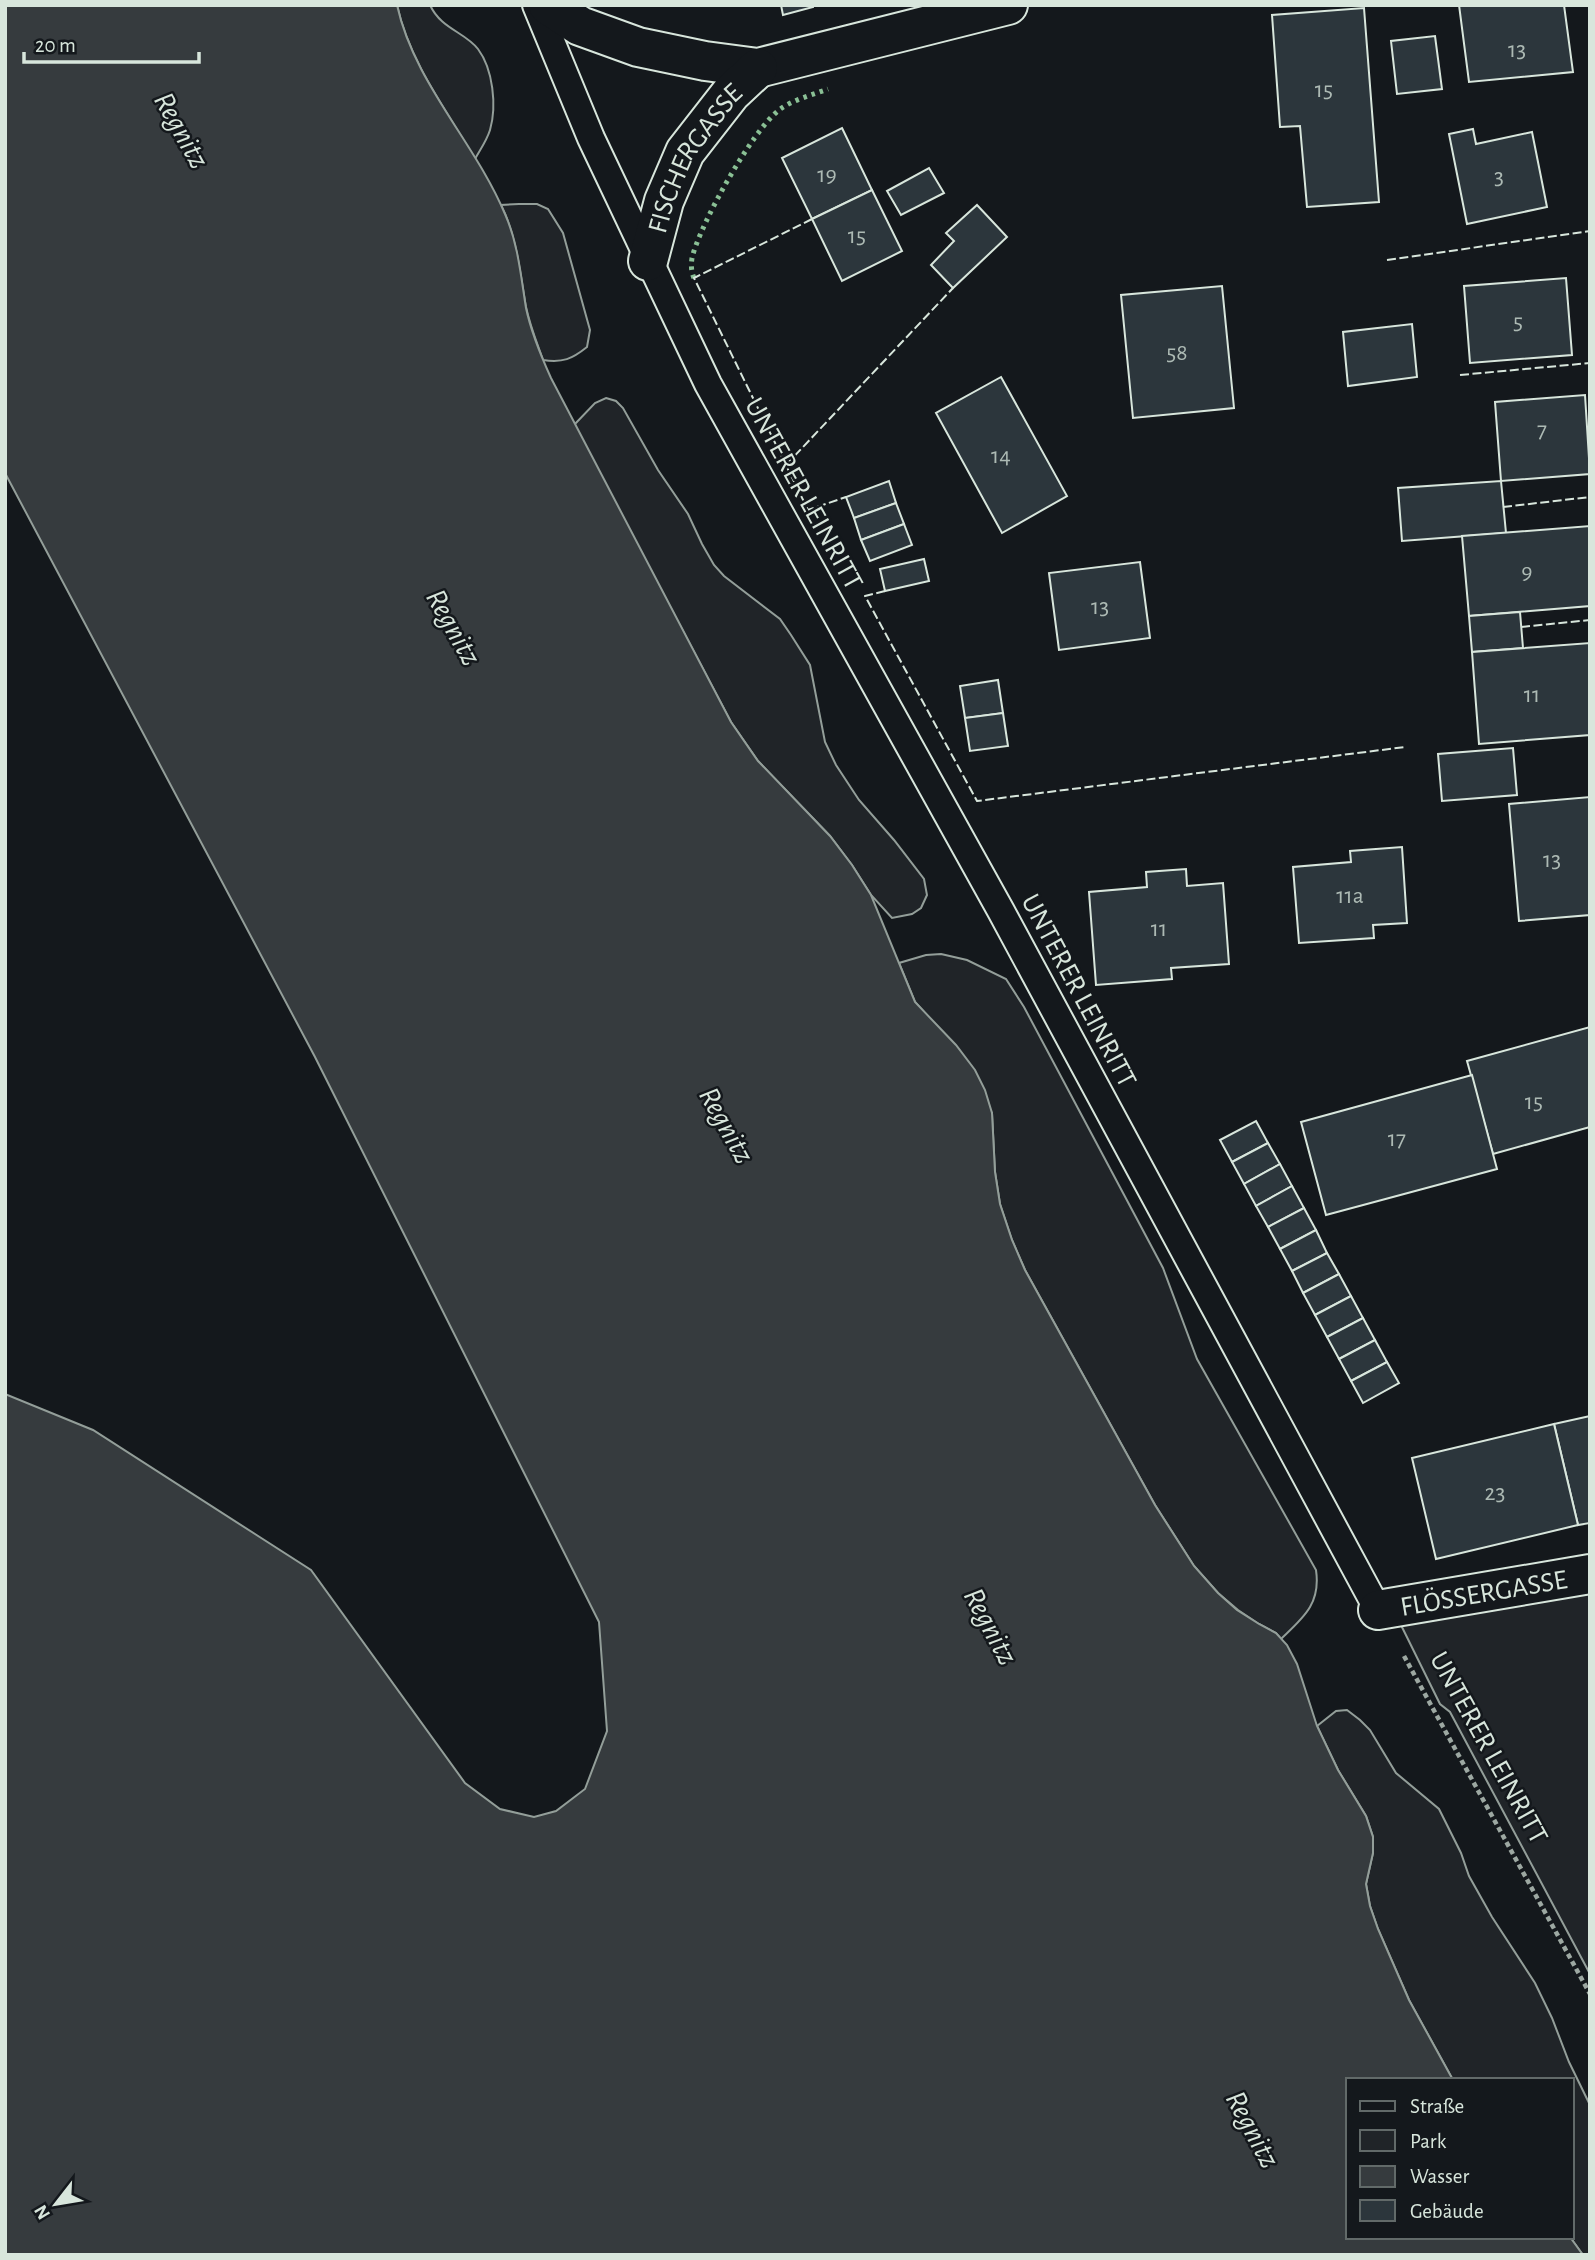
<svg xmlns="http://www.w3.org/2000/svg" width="1595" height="2260" font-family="'Alegreya Sans',sans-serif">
  <rect width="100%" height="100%" fill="#14181c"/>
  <g fill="#202428" stroke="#939e99" stroke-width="2">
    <path d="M397,5H430C441,29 465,32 478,49C493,69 497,106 490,130C487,140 480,150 475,159C446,110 409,61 397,5Z"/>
    <path d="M519,204H537L548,209L563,233L590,330L587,347C572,359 563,363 543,360C537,343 530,326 526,307C520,273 517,237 501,205Z"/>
    <polygon points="606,398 616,401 623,408 658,470 688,514 702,544 714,565 724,576 780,619 791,635 810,665 825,742 836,765 859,800 894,840 924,879 927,895 921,908 912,914 892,918 871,895 852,865 830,836 758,761 731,722 574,425 595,403"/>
    <path d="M941,954L967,960L1006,979L1024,1007L1163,1268L1197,1359L1316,1570C1321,1604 1303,1618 1281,1639L1276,1633L1259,1624L1238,1610L1218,1593L1194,1566L1155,1505L1025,1270L1012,1240L1000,1204L995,1172L992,1113L933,1022L915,1002L899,963L926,955Z"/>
    <polygon points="1590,1587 1590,1974 1450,1712 1440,1704 1397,1617"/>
    <polygon points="1347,1710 1360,1720 1370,1730 1396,1773 1439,1809 1461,1853 1469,1876 1492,1917 1535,1983 1552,2018 1569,2062 1590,2105 1590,2255 1583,2255 1570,2237 1572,2237 1572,2080 1453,2080 1409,2000 1378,1929 1370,1906 1366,1884 1373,1853 1373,1837 1366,1816 1338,1770 1317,1726 1336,1711"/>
  </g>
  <path fill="#363b3e" stroke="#939e99" stroke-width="2" d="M5,5H397C414,83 475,142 505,214C518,243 521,277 526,308C531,332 541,356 551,378L731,722L758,761L830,836L852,865L871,895L915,1002L956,1045L975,1070L985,1090L992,1113L995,1172L1000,1204L1012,1240L1025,1270L1155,1505L1194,1566L1218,1593L1237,1610L1259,1624L1276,1633L1287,1645L1297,1664L1317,1726L1338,1770L1366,1816L1373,1837V1853L1366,1884L1370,1906L1378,1929L1409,2000L1453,2080H1348V2237H1570L1583,2255H5V1394L93,1430L311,1570L465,1783L500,1809L534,1817L556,1811L585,1789L607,1731L599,1622L315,1057L5,473Z"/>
  <g fill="#2c363c" stroke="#d8e6dc" stroke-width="2">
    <polygon points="781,5 813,5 813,7 783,15"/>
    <polygon points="1459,5 1564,5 1573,72 1469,82"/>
    <polygon points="1364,8 1379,202 1307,207 1300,126 1280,127 1272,15"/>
    <polygon points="1435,36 1442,89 1397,94 1391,41"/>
    <polygon points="842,128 872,190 812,219 782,158"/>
    <polygon points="1473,129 1476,144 1532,132 1547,207 1467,224 1449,134"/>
    <polygon points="929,168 944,193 901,215 887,191"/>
    <polygon points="872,190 902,251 842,281 812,219"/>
    <polygon points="977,205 1007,237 953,288 931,265 954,241 946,233"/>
    <polygon points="1566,278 1572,355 1470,363 1464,286"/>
    <polygon points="1222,286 1234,408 1133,418 1121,295"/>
    <polygon points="1412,324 1417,377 1348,386 1343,332"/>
    <polygon points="1001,377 1067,496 1002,533 936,413"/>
    <polygon points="1585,395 1590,474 1501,481 1495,402"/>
    <polygon points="889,481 896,503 854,518 846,497"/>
    <polygon points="1501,481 1506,533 1402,541 1398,488"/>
    <polygon points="896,503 904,524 861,540 854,518"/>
    <polygon points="904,524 912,545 870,561 861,540"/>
    <polygon points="1590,526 1590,606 1469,616 1462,536"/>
    <polygon points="924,559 929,581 885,591 880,569"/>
    <polygon points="1140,562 1150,638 1059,650 1049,573"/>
    <polygon points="1520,612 1523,648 1472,652 1469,616"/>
    <polygon points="1590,643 1590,735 1479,744 1472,652"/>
    <polygon points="998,680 1003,713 965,718 960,686"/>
    <polygon points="1003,713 1008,746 970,751 965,718"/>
    <polygon points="1513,748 1517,795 1442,801 1438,754"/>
    <polygon points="1590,797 1590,915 1519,921 1509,804"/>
    <polygon points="1402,847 1407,923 1373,925 1374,938 1299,943 1293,867 1351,862 1350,851"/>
    <polygon points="1186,869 1187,886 1223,883 1229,964 1171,968 1172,979 1096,985 1089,892 1147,887 1146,872"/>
    <polygon points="1590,1027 1590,1127 1493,1154 1467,1061"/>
    <polygon points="1472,1075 1497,1169 1326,1215 1301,1122"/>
    <polygon points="1256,1121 1268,1143 1232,1162 1220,1140"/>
    <polygon points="1268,1143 1280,1164 1244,1184 1232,1162"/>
    <polygon points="1280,1164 1292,1186 1256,1206 1244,1184"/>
    <polygon points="1292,1186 1304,1208 1268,1227 1256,1206"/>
    <polygon points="1304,1208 1316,1230 1280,1249 1268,1227"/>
    <polygon points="1316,1230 1327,1253 1292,1271 1280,1249"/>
    <polygon points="1327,1253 1339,1274 1303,1293 1292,1271"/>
    <polygon points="1339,1274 1351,1296 1315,1315 1303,1293"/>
    <polygon points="1351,1296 1363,1318 1327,1337 1315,1315"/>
    <polygon points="1363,1318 1375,1340 1339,1359 1327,1337"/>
    <polygon points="1375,1340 1387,1362 1351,1381 1339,1359"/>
    <polygon points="1387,1362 1399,1383 1363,1403 1351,1381"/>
    <polygon points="1590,1416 1590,1523 1578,1525 1554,1424"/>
    <polygon points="1554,1424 1578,1525 1436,1559 1412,1458"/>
  </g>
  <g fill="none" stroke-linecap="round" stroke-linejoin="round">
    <g stroke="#d8e6dc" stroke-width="30">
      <polyline id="service" points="536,5 591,138 708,384 1001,911 1378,1610"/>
    </g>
    <g stroke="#d8e6dc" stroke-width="42">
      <g id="minor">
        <polyline points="548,5 580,26 638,47 705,61 758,68 1008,5"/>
        <path id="s1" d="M648,261L664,201L685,152L731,93L758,68"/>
        <path id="s2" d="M1378,1610L1590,1574"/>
      </g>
    </g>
    <polyline stroke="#9da8a2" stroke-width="4.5" stroke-dasharray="5 3.5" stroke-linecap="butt" points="1404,1656 1590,1994"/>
    <use href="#service" stroke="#14181c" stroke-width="26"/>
    <use href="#minor" stroke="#14181c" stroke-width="38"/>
    <path stroke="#8ac095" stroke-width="5" stroke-dasharray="3.5 5" stroke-linecap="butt" d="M694,278C691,271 691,265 692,258C700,224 752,131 779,110C792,100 812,95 828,89"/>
    <g stroke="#d8e6dc" stroke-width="2" stroke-dasharray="9 3.5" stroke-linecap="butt">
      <polyline points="812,219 694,278 808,510 846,497"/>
      <polyline points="1387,260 1590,231"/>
      <polyline points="1460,375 1590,363"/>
      <polyline points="786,465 953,288"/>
      <polyline points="1503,507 1590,497"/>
      <polyline points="885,591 865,596 977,801 1405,747"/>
      <polyline points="1521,627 1590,620"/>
    </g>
  </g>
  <g text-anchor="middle" stroke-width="5" stroke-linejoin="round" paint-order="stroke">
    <g font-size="24" fill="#adbab4">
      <text x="1517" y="57">13</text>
      <text x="1324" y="97">15</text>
      <text x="827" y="182">19</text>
      <text x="1499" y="184">3</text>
      <text x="857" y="243">15</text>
      <text x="1518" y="329">5</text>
      <text x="1177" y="360">58</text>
      <text x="1542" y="437">7</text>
      <text x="1001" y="463">14</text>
      <text x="1527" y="579">9</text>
      <text x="1100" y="614">13</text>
      <text x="1532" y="702">11</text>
      <text x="1552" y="867">13</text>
      <text x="1350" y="903">11a</text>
      <text x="1159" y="936">11</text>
      <text x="1534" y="1109">15</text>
      <text x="1397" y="1146">17</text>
      <text x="1495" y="1500">23</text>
    </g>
    <g font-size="28" fill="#d8e6dc" stroke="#14181c">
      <text dy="10" stroke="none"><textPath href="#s1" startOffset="114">FISCHERGASSE</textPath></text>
      <text transform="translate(805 493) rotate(61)" y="10">UNTERER LEINRITT</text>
      <text transform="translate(1080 990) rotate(62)" y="10">UNTERER LEINRITT</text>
      <text dy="10" stroke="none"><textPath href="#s2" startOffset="107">FLÖSSERGASSE</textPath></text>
      <text transform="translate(1490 1747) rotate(61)" y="10">UNTERER LEINRITT</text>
    </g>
    <g font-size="30" font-style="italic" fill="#d8e6dc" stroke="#14181c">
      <text transform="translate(182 130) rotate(61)" y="10">Regnitz</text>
      <text transform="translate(454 627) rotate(61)" y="10">Regnitz</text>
      <text transform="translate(727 1125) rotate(61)" y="10">Regnitz</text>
      <text transform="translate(991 1626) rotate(62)" y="10">Regnitz</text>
      <text transform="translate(1253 2129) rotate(62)" y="10">Regnitz</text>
    </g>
  </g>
  <rect width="1595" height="2260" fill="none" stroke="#d8e6dc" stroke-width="14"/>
  <rect x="1346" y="2078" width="228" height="161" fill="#14181c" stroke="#626a69" stroke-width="2"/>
  <rect x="1360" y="2101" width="35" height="10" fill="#14181c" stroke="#626a69" stroke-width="2"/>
  <text x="1410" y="2113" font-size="21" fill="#d8e6dc">Straße</text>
  <rect x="1360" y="2130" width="35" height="21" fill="#202428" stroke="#626a69" stroke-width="2"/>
  <text x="1410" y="2148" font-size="21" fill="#d8e6dc">Park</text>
  <rect x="1360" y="2166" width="35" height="21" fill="#363b3e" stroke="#626a69" stroke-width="2"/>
  <text x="1410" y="2183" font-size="21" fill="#d8e6dc">Wasser</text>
  <rect x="1360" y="2200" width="35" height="21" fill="#2c363c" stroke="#626a69" stroke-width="2"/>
  <text x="1410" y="2218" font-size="21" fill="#d8e6dc">Gebäude</text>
  <g transform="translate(56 2204) rotate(239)" stroke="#14181c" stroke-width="5" paint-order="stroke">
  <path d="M0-5L12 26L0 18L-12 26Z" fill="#d8e6dc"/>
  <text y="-10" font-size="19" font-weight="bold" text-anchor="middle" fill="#d8e6dc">N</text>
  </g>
  <path d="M24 52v10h175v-10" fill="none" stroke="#d8e6dc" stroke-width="3.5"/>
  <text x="35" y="52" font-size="21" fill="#d8e6dc" stroke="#14181c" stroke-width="5" paint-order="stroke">20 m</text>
</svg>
